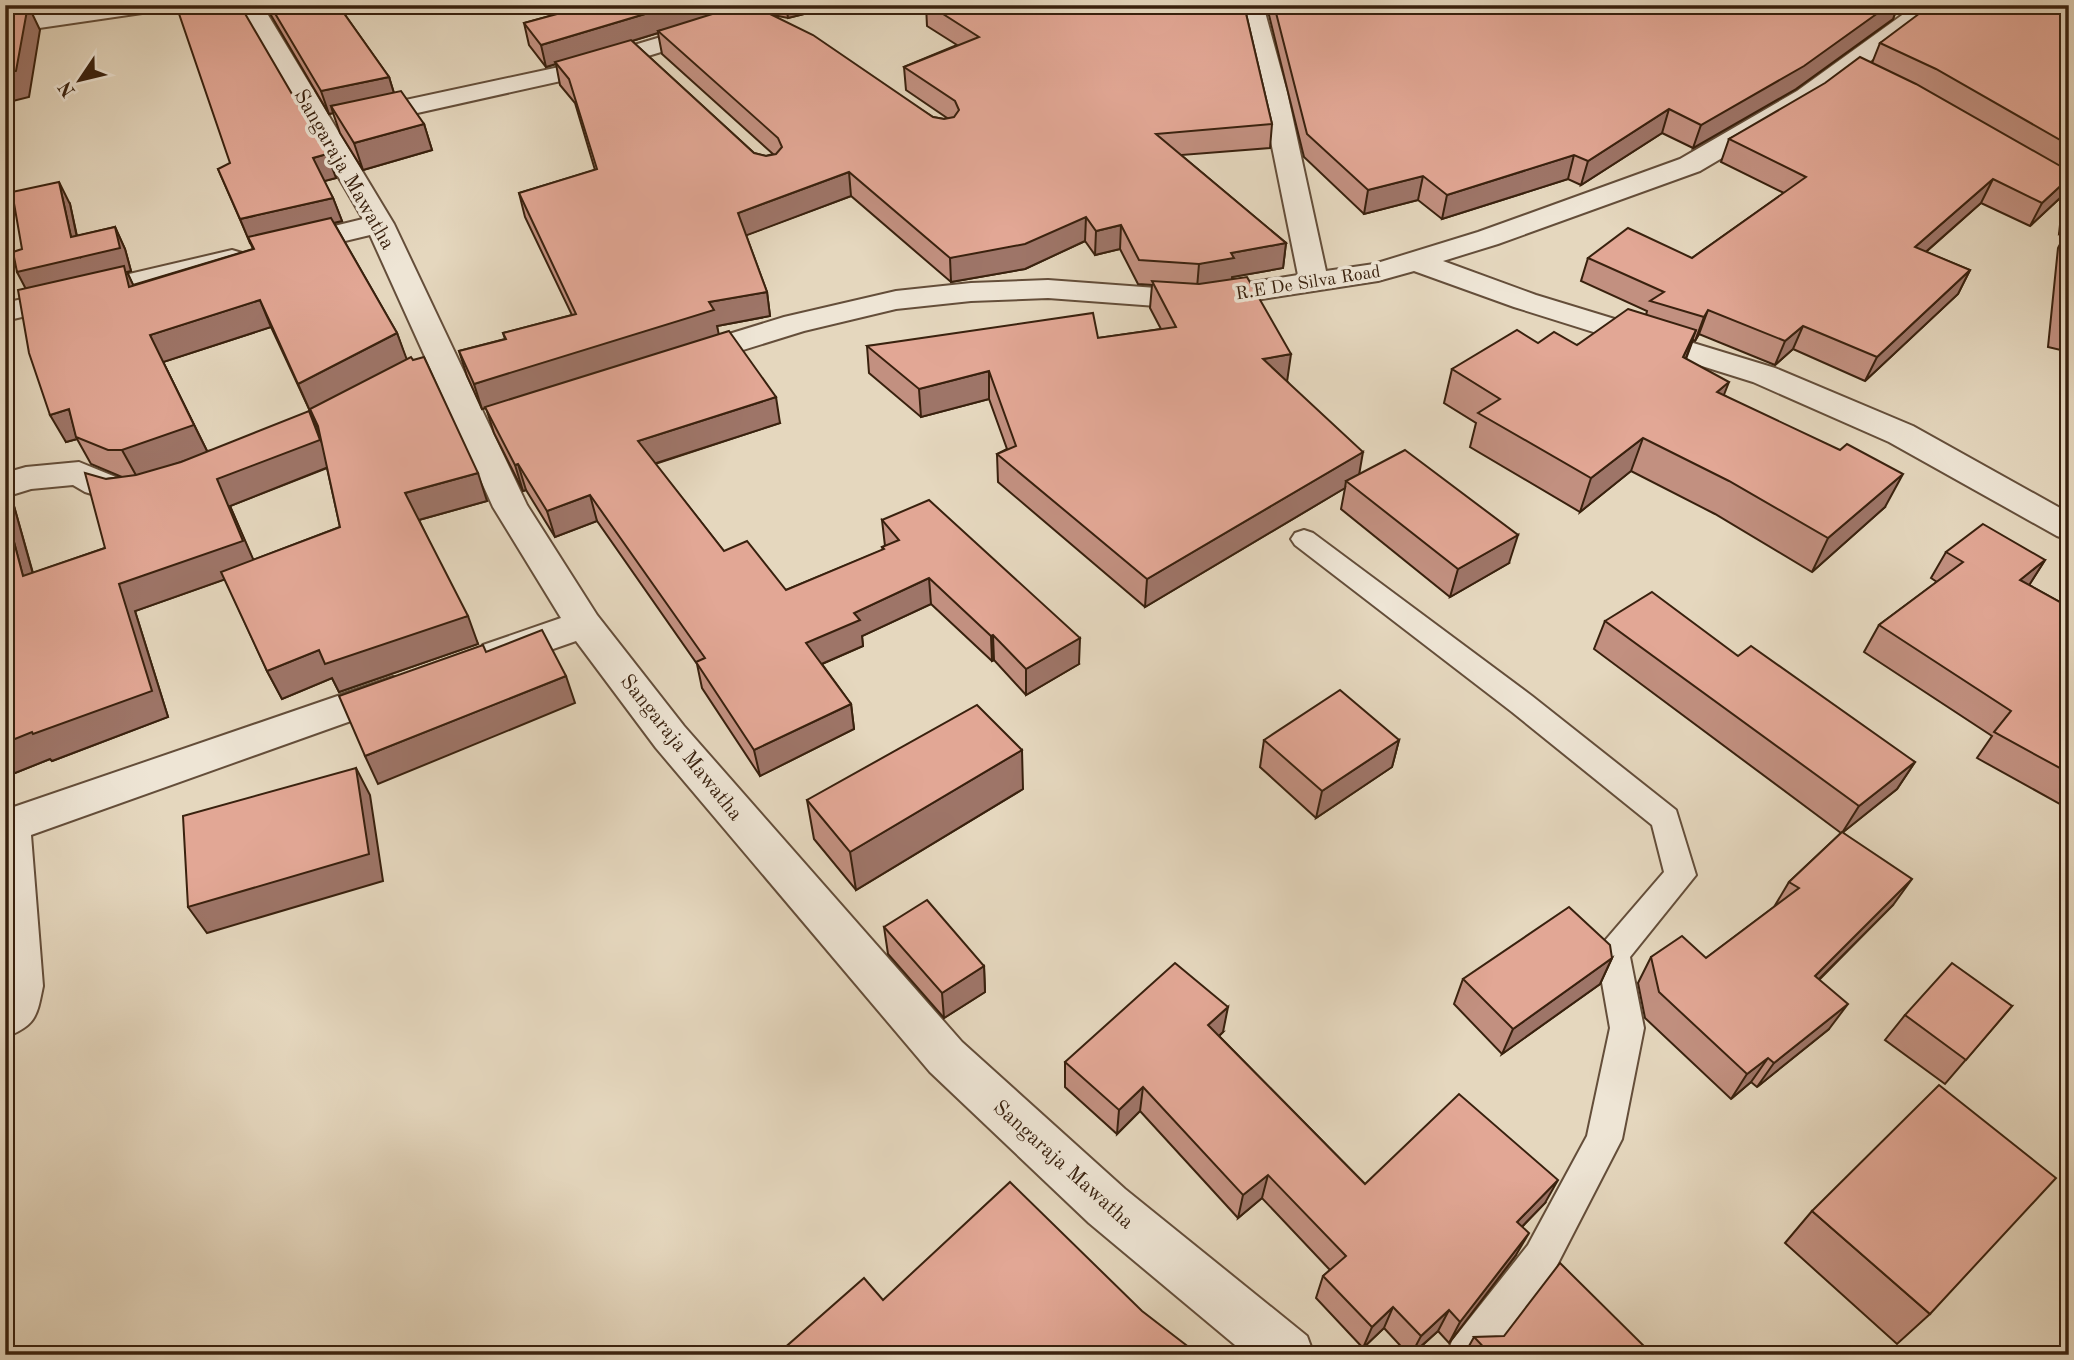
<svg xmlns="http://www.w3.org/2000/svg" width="2074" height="1360" font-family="'Old Standard TT',serif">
  <rect width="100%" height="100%" fill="#e5d7be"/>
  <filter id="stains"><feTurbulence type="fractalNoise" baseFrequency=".00286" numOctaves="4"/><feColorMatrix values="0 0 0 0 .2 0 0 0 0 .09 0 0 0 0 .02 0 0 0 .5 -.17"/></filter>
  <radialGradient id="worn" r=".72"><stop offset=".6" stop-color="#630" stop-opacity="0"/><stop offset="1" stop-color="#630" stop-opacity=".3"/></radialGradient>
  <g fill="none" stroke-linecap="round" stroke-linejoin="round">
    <g stroke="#644e3a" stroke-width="4">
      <polygon id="service" points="1304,530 1313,533 1532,696 1676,810 1696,875 1630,957 1644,1028 1622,1139 1554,1271 1490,1355 1447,1355 1452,1341 1528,1245 1587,1136 1610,1028 1597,954 1602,944 1664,872 1652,825 1512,712 1295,545 1291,539 1295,533"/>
    </g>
    <g stroke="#644e3a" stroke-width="4">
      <g id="minor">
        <polygon points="98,5 161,5 157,10 149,12 5,33 5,19"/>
        <polygon points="238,5 262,5 394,224 527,505 597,615 684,726 962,1042 1125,1189 1307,1336 1314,1355 1247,1355 1089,1223 930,1072 656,748 576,641 496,669 483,665 477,655 483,645 561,618 493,507 370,235 291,254 281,251 276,245 281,239 363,219"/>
        <polygon points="1233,5 1260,5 1265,12 1287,92 1326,271 1374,264 1478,232 1680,159 1797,91 1916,5 1944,5 1815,103 1700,171 1498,244 1443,261 1536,295 1775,368 1913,426 2069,513 2069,540 2057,536 1889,442 1753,382 1514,307 1414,271 1378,281 1197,309 1048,298 971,301 896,309 804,331 688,367 677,364 672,357 677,350 784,317 896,291 971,283 1048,280 1197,291 1298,275 1261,92 1242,15"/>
        <polygon points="711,22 720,24 723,29 720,34 579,77 359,126 350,124 346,118 350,112 359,110 564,66"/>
        <polygon points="232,250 242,253 247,259 242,265 5,321 5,303"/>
        <polygon points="79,462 123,480 136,480 148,483 153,491 148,499 121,503 85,492 73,485 31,489 5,497 5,473 26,467"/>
        <path d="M393,677L407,681L412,691L407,701L31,835L43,986C37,1016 36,1026 5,1037V810Z"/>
      </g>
    </g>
    <use href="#service" fill="#eee5d5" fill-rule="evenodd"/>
    <use href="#minor" fill="#eee5d5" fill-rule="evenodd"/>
  </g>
  <g fill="#c29080" stroke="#39210e" stroke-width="2" fill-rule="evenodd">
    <polygon points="265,5 338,5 389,77 394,93 424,124 432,150 363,170 340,133 333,113 329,114"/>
    <path d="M590,5H840L788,18L773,15L933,117L944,119L947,118L906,90L904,67L957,45L927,26L926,5H1244L1272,124L1270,148L1181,155L1286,243L1283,268L1232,277V279L1287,381L1359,474L1509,563L1450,597L1341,509L1345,488L1145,607L998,482L997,454L1007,449L989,399L921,417L869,373L867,346L1098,338L1161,329L1150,308L1152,285L1138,284L1120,249L1095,255L1085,241L1025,269L951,282L851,196L746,235L767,292L770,316L717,326L718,334L780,423L655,464L724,551L786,590L883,550L882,547L885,546L882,520L1079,664L1026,695L994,660L992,661L931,604L862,636L863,646L822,664L851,704L854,729L760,776L702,688L697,664L597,521L555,537L526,490L523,491L494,433L486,408L482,409L467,376L459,351L505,339L503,333L572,315L525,217L519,193L595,170L575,103L560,85L556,64L546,67L529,45L524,23ZM658,33L662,54L773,154L766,156L754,153L632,41Z"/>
    <polygon points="1262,5 1898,5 1893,19 1796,89 1693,148 1662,133 1581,185 1568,179 1442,219 1418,200 1364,214 1304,157 1268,11"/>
    <polygon points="2069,5 2069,183 2061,197 2030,226 1981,203 1926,252 1970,270 1958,294 1865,381 1793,349 1775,365 1699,334 1695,341 1693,340 1686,359 1724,395 1885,507 1812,572 1715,514 1631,471 1580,512 1470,447 1476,423 1444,403 1452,369 1538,343 1577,345 1646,315 1647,311 1581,281 1588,258 1692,258 1784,193 1721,162 1729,139 1872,63 1880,43 1943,12"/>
    <path d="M327,154L336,178L324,181L333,198L342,221L334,223L397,333L406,359L487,501L419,520L478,644L339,692L332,678L282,699L267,671L225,579L135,611L168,717L52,761L50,759L5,777V488L12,499L33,573L105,548L106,479L122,477L91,464L77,439L66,442L26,289L22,249L70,204L77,236L115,227L125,249L131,271L127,272L133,285L253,249L218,169ZM271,327L310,411V410L318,429L320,437L207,451L163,362ZM327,468L340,527L253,560L230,506Z"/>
    <polygon points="2069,187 2069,352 2048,347 2058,248 2068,229 2059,234 2063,197"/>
    <polygon points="1946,552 2045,560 2029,585 2069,607 2069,809 1977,758 1992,736 1864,652 1879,625 1937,582 1931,578"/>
    <polygon points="1605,621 1738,656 1915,762 1897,789 1843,832 1893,905 1819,980 1829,1029 1757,1087 1751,1082 1731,1099 1645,1018 1638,983 1651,957 1706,958 1774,907 1789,882 1841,833 1594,649"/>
    <polygon points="1264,740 1399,740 1392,767 1316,818 1260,767"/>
    <polygon points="1023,789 856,890 814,839 807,800"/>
    <polygon points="884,927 984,966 985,992 944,1018 888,954"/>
    <polygon points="1612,958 1600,984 1502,1054 1454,1004 1463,979"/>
    <polygon points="2012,1006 1945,1084 1885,1040 1905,1015"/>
    <polygon points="1223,1032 1219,1036 1365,1184 1545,1203 1522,1227 1516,1255 1449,1343 1438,1331 1412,1355 1409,1355 1384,1328 1363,1348 1316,1298 1323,1276 1330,1270 1262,1198 1238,1218 1140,1111 1117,1134 1065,1087 1065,1062"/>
    <polygon points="1812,1211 1930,1314 1897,1344 1785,1243"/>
    <polygon points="1474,1337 1653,1355 1464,1355"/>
  </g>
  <g fill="#9e7568" stroke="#39210e" stroke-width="2">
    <polygon points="28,5 40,30 29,97 5,103 5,73"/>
    <polygon points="675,5 751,5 751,10 658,31 658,33 557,64 555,62 556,64 546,67 541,45"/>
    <polygon points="786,5 840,5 788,18"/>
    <polygon points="1889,5 1898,5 1893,19 1796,89 1693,148 1701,125"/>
    <polygon points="389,77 396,100 331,106 333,113 329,114 321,91"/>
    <polygon points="1669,109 1662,133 1581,185 1588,161"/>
    <polygon points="424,124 432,150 363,170 354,143"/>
    <polygon points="327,154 336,178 321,182 313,158"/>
    <polygon points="1574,155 1568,179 1442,219 1447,195"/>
    <polygon points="849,172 851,196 742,237 738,213"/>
    <polygon points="1423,176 1418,200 1364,214 1368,190"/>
    <polygon points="2069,178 2069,183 2061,197 2030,226 2042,203"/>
    <polygon points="1993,179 1981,203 1904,271 1915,247"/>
    <polygon points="59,182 70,204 81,257 115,227 125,249 131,271 127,272 137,293 29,295 17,272 71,237"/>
    <polygon points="333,198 342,221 250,243 240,219"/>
    <polygon points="2069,216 2069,227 2059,234"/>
    <polygon points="1086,217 1085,241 1025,269 951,282 950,258"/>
    <polygon points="1121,225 1120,249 1095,255 1096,231"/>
    <polygon points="1286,243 1283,268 1232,277 1232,283 1197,288 1199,264 1231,253"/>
    <polygon points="1970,270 1958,294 1865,381 1877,357"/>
    <polygon points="767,292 770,316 717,326 719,335 482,409 474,384 709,302"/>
    <polygon points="260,300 271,327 163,362 208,453 137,477 122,450 150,335"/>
    <polygon points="1708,310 1699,334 1695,341 1704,317"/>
    <polygon points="1803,326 1793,349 1775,365 1785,341"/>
    <polygon points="1696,330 1684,363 1683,357"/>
    <polygon points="397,333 407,360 310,411 298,384"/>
    <polygon points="1291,354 1287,382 1263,359"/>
    <polygon points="989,371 989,399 921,417 919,389"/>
    <polygon points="1729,382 1716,415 1717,392"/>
    <polygon points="776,397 780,423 644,467 638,441"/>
    <polygon points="69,409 77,439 66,442 50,415"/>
    <polygon points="309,411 331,466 230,506 257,568 135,611 168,717 52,761 50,759 5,777 5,743 119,584 217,479"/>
    <polygon points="1643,438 1631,471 1580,512 1591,478"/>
    <polygon points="1363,452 1358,481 1346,481 1345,488 1145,607 1147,579"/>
    <polygon points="518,464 526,490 523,491 515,465"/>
    <polygon points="478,473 487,501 415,521 405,493"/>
    <polygon points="1903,474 1885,507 1812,572 1828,538"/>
    <polygon points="5,488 12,499 41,603 23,576 5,508"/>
    <polygon points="590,495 597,521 555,537 547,511"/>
    <polygon points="1518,535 1509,563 1450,597 1458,569"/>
    <polygon points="2045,560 2028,587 2020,580"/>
    <polygon points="929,578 931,604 862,636 863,646 810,669 806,643 854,613"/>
    <polygon points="468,616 478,644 339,692 332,678 282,699 267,671 319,650"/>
    <polygon points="993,635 994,660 992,661 991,636"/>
    <polygon points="1080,638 1079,664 1026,695 1026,669"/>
    <polygon points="566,676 575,703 378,784 365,756"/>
    <polygon points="851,704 854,729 760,776 754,750"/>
    <polygon points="1399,740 1392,767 1316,818 1322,791"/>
    <polygon points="1022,750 1023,789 856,890 850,852"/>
    <polygon points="1915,762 1897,789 1842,833 1859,806"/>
    <polygon points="356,768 370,795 383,881 207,933 188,907"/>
    <polygon points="1912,879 1893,905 1797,1001 1815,976"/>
    <polygon points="1612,958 1600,984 1502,1054 1513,1029"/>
    <polygon points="984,966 985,992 944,1018 942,993"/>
    <polygon points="1848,1004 1829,1029 1757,1087 1774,1063"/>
    <polygon points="1228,1007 1223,1032 1204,1050 1208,1025"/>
    <polygon points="1768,1058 1751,1082 1731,1099 1747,1074"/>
    <polygon points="1143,1087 1140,1111 1117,1134 1119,1110"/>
    <polygon points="1268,1175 1262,1198 1238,1218 1243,1195"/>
    <polygon points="1558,1180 1545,1203 1505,1244 1517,1222"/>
    <polygon points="1529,1233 1516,1255 1449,1343 1460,1322"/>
    <polygon points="1393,1307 1384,1328 1363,1348 1372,1327"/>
    <polygon points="1449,1310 1438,1331 1411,1355 1421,1336"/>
  </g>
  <g fill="#e2a795" stroke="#39210e" stroke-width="2">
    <polygon points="28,5 16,71 5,73 5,8"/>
    <polygon points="176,5 240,5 327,154 313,158 333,198 240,219 218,169 230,163"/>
    <polygon points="270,5 338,5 389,77 321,91"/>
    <polygon points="590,5 675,5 541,45 524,23"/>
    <polygon points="929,5 1244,5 1272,124 1156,134 1286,243 1231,253 1234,258 1199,264 1139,260 1121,225 1096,231 1086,217 1025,244 950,258 849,172 738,213 767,292 709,302 714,310 474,384 459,351 506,339 503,333 576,314 519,193 597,169 569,79 555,62 631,40 754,153 766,156 776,154 782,147 778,138 658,31 725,10 748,7 764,11 813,35 933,117 944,119 954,117 959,110 955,101 904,67 979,37"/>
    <polygon points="1274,5 1889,5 1804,66 1701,125 1669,109 1588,161 1574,155 1447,195 1423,176 1368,190 1307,134"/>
    <polygon points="1951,5 2069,5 2069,145 1936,69 1880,43 1928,7 1943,12"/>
    <polygon points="1860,57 1916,84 2069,171 2069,178 2042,203 1993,179 1915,247 1970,270 1877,357 1803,326 1785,341 1708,310 1704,317 1650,301 1664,292 1588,258 1628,228 1692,258 1806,177 1729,139 1825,83"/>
    <polygon points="401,91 424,124 354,143 331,106"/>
    <polygon points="59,182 71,237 115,227 120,248 17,272 13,252 22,249 12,192"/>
    <polygon points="331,218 397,333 298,384 260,300 150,335 194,425 122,450 108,450 76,437 69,409 50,415 29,353 18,290 124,266 129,287 254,249 248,237"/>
    <polygon points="2069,232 2069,327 2060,325"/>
    <polygon points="1247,277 1291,354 1263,359 1363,452 1147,579 997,454 1016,446 989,371 919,389 867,346 1093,313 1098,338 1176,327 1152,281 1199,284"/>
    <polygon points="1628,309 1696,330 1683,357 1729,382 1717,392 1840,450 1847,444 1903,474 1828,538 1729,481 1643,438 1591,478 1478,413 1500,399 1452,369 1517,330 1538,343 1554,332 1577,345"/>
    <polygon points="729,331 776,397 638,441 724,551 747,541 786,590 884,549 882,547 899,540 882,520 929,500 1080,638 1026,669 993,635 991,636 929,578 854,613 860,620 806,643 851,704 754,750 696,662 705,658 590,495 547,511 518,464 515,465 485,407"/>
    <polygon points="411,357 413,360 424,357 478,473 405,493 468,616 325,664 319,650 267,671 221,572 340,527 318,426 310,409"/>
    <polygon points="309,411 320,440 217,479 243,541 119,584 152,691 33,734 32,732 5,743 5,508 23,576 105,548 85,473 106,479 136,475 181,462"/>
    <polygon points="1405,450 1518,535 1458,569 1346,481"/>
    <polygon points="1983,524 2045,560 2020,580 2069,607 2069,773 1994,732 2011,711 1879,625 1963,562 1946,552"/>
    <polygon points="1652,592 1738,656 1751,646 1915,762 1859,806 1605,621"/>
    <polygon points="542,630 566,676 365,756 339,696 483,645 486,652"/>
    <polygon points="1340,690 1399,740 1322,791 1264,740"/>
    <polygon points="977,705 1022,750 850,852 807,800"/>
    <polygon points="356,768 369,854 188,907 183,816"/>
    <polygon points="1842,832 1912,879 1815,976 1848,1004 1774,1063 1768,1058 1747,1074 1659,992 1651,957 1682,936 1706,958 1799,888 1789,882"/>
    <polygon points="927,900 984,966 942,993 884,927"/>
    <polygon points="1569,907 1610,945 1612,958 1513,1029 1463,979"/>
    <polygon points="1175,963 1228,1007 1208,1025 1365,1184 1459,1094 1558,1180 1517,1222 1529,1233 1460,1322 1449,1310 1421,1336 1393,1307 1372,1327 1323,1276 1346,1256 1268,1175 1243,1195 1143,1087 1119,1110 1065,1062"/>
    <polygon points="1952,963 2012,1006 1966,1060 1905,1015"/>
    <polygon points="1939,1085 2056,1178 1930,1314 1812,1211"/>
    <polygon points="1010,1182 1142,1311 1199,1355 784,1355 781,1351 864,1278 883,1300"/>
    <polygon points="1560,1263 1653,1355 1491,1355 1474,1337 1504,1336"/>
  </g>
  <g text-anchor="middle" stroke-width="7" stroke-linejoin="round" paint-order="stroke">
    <g font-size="18" fill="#39210e" stroke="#eee5d5">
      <text transform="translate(1308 282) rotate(-9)" y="6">R.E De Silva Road</text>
    </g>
    <g font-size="21" fill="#39210e" stroke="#eee5d5">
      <text transform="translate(345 169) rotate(60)" y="7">Sangaraja Mawatha</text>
      <text transform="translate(682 747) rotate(51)" y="7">Sangaraja Mawatha</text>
      <text transform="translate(1064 1164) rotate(42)" y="7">Sangaraja Mawatha</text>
    </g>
  </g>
  <rect width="2074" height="1360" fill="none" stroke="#e5d7be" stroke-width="28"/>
  <rect x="7" y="7" width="2060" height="1346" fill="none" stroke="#39210e" stroke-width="3.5"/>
  <rect x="14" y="14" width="2046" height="1332" fill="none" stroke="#39210e" stroke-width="2"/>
  <g transform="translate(80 80) rotate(235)" stroke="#eee5d5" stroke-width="5" paint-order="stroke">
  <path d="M0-5L12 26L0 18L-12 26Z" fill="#39210e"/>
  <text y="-10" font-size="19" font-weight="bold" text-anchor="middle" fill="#39210e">N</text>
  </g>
  <rect width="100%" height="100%" filter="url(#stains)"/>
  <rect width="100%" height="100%" fill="url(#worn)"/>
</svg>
